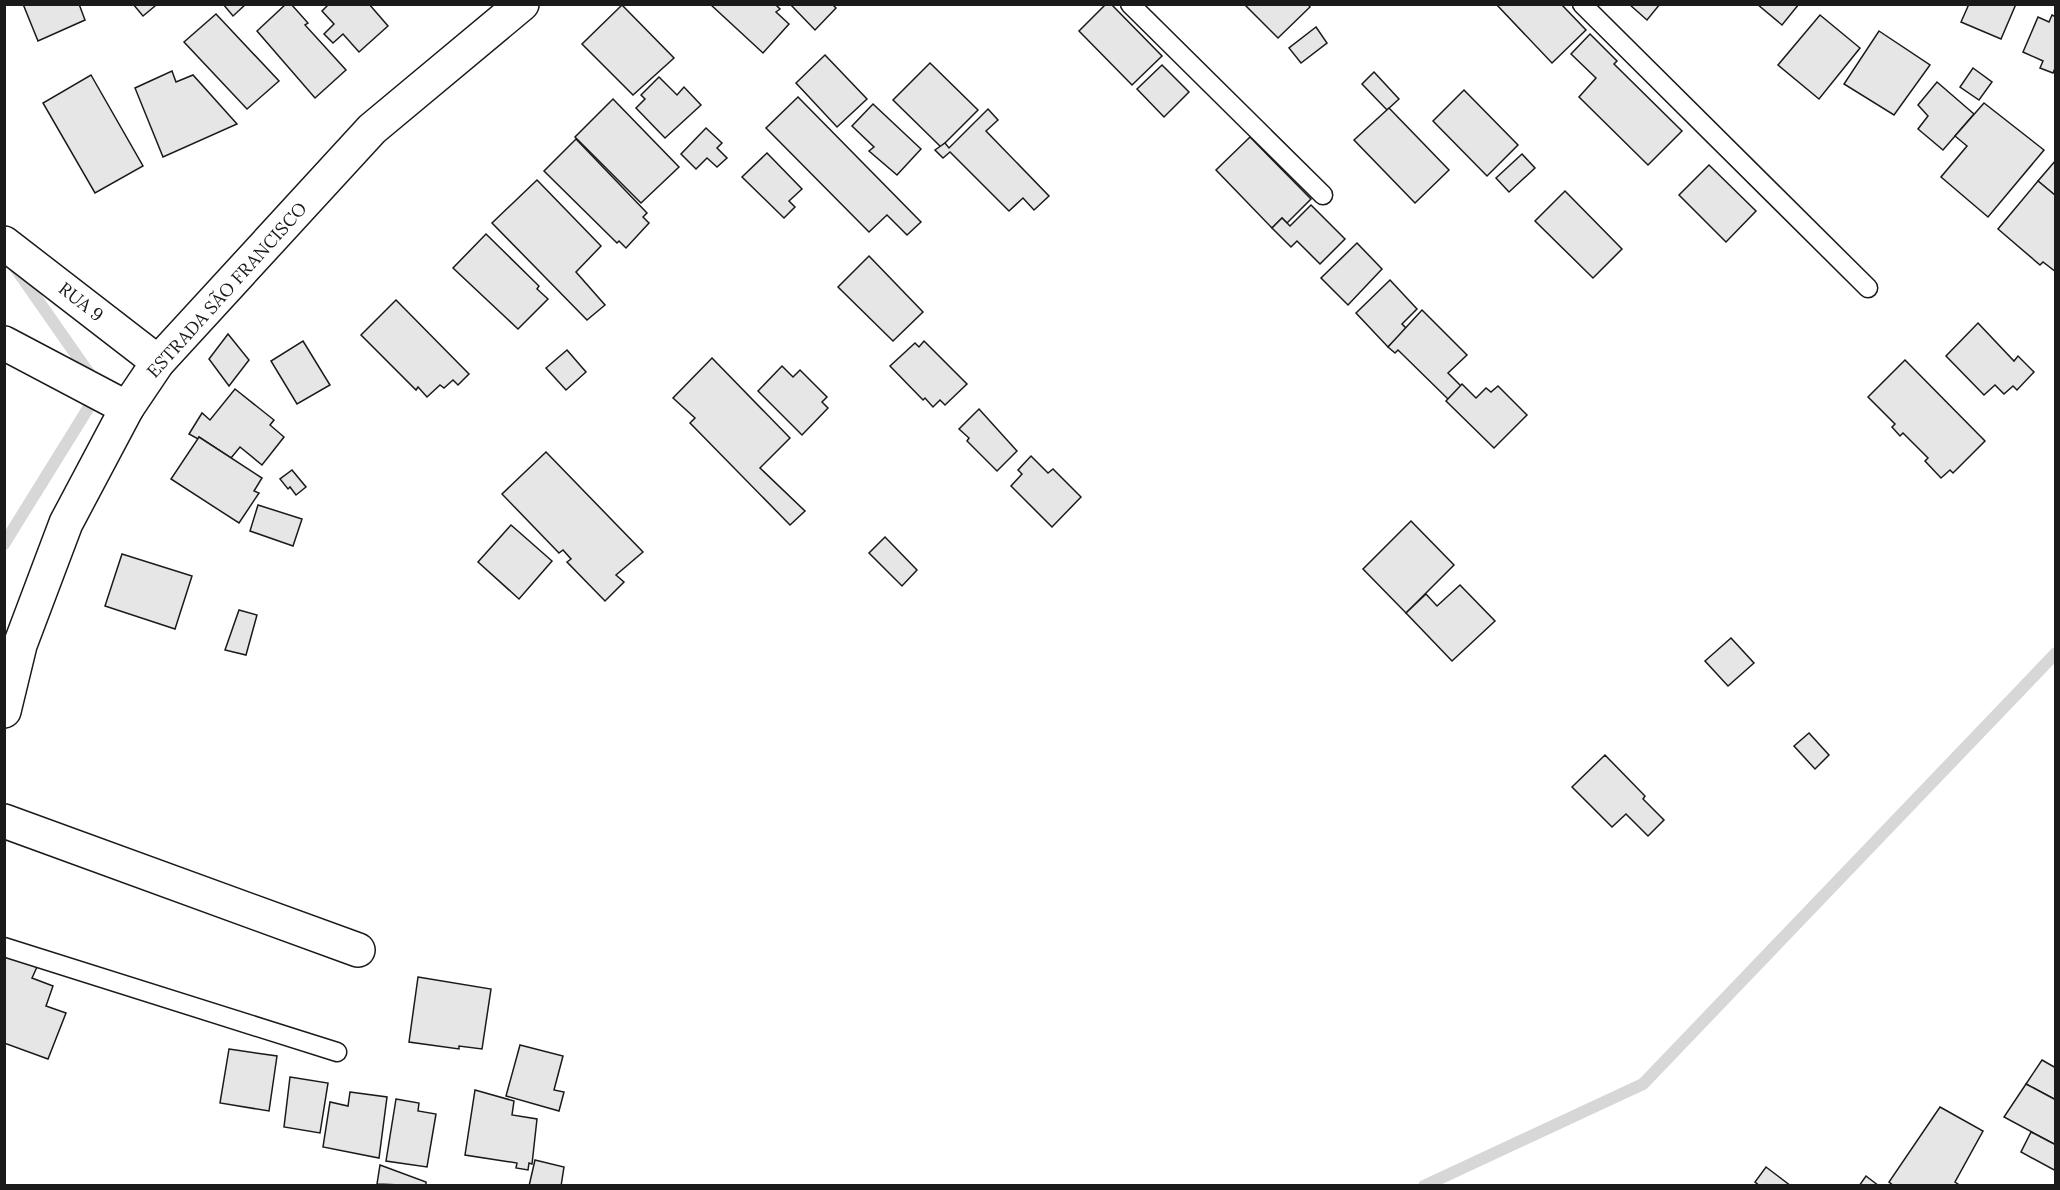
<svg xmlns="http://www.w3.org/2000/svg" width="2060" height="1190" font-family="Lora,serif">
  <rect width="100%" height="100%" fill="#fff"/>
  <g fill="none" stroke-linecap="round" stroke-linejoin="round">
    <g stroke="#d7d7d7" stroke-width="12">
      <polyline points="14,266 93,379"/>
      <polyline points="4,544 97,394"/>
      <polyline points="1424,1186 1643,1084 2056,653"/>
    </g>
  </g>
  <g fill="#e6e6e6" stroke="#1a1a1a" stroke-width="1.5">
    <polygon points="23,4 79,4 85,20 38,41"/>
    <polygon points="153,4 155,6 143,16 133,4"/>
    <polygon points="223,4 246,4 233,16"/>
    <polygon points="286,4 291,4 308,23 305,25 346,70 315,98 257,31"/>
    <polygon points="329,4 369,4 388,26 359,52 343,34 333,43 324,34 334,24 322,11"/>
    <polygon points="710,4 775,4 780,9 776,12 789,24 763,53"/>
    <polygon points="790,4 832,4 836,8 815,30"/>
    <polygon points="1106,4 1111,4 1162,56 1132,85 1079,31"/>
    <polygon points="1244,4 1308,4 1310,7 1278,38"/>
    <polygon points="1496,4 1561,4 1586,30 1552,63"/>
    <polygon points="1629,4 1660,4 1647,20"/>
    <polygon points="1757,4 1799,4 1782,25"/>
    <polygon points="1969,4 2016,4 2001,39 1961,22"/>
    <polygon points="622,5 674,58 633,95 582,44"/>
    <polygon points="216,14 279,81 247,109 184,42"/>
    <polygon points="1820,15 1860,48 1819,99 1778,65"/>
    <polygon points="2052,15 2056,17 2056,66 2053,73 2040,68 2043,61 2023,52 2038,17 2049,22"/>
    <polygon points="1316,27 1327,43 1301,63 1289,48"/>
    <polygon points="1879,31 1930,65 1894,115 1844,84"/>
    <polygon points="1590,34 1617,61 1614,64 1682,131 1648,165 1579,97 1596,78 1571,54"/>
    <polygon points="825,55 867,99 837,127 796,83"/>
    <polygon points="930,63 978,110 941,147 893,100"/>
    <polygon points="1162,65 1189,92 1164,117 1137,89"/>
    <polygon points="1973,68 1992,82 1979,100 1960,87"/>
    <polygon points="172,71 176,82 193,75 237,124 163,157 135,88"/>
    <polygon points="1374,72 1399,99 1387,110 1362,84"/>
    <polygon points="91,75 143,166 95,193 43,103"/>
    <polygon points="659,77 677,95 684,87 701,105 665,138 636,108 645,99 641,95"/>
    <polygon points="1937,82 1974,114 1943,150 1918,129 1928,116 1918,105"/>
    <polygon points="1464,90 1518,145 1487,176 1433,121"/>
    <polygon points="798,97 921,222 907,235 887,215 869,232 766,128"/>
    <polygon points="613,99 679,167 641,203 575,137"/>
    <polygon points="1984,103 2044,150 1988,217 1941,177 1967,146 1955,136"/>
    <polygon points="873,104 921,149 897,175 869,151 874,147 852,126"/>
    <polygon points="1389,108 1449,170 1415,203 1354,140"/>
    <polygon points="988,109 998,120 986,131 1049,196 1034,210 1023,198 1009,211 950,152 943,158 935,150 945,143 949,148"/>
    <polygon points="706,128 722,143 717,148 727,158 717,167 707,158 696,169 681,154"/>
    <polygon points="1250,137 1311,199 1287,223 1282,218 1272,228 1216,170"/>
    <polygon points="576,139 647,213 643,217 649,223 626,248 619,241 617,243 544,171"/>
    <polygon points="767,153 802,189 789,201 795,207 784,218 742,177"/>
    <polygon points="1522,154 1535,168 1509,192 1496,178"/>
    <polygon points="2056,160 2056,196 2038,181"/>
    <polygon points="1709,165 1756,211 1726,242 1679,195"/>
    <polygon points="537,180 601,246 576,272 605,305 587,320 492,223"/>
    <polygon points="2038,181 2056,196 2056,272 2043,262 2040,265 1998,229"/>
    <polygon points="1565,191 1622,249 1593,278 1535,221"/>
    <polygon points="1311,205 1345,239 1320,264 1297,241 1291,247 1272,228 1282,218 1290,226"/>
    <polygon points="486,234 539,286 537,289 548,299 518,329 453,268"/>
    <polygon points="1357,243 1382,269 1348,305 1321,278"/>
    <polygon points="869,256 923,312 893,341 838,287"/>
    <polygon points="1390,280 1417,309 1402,324 1407,329 1388,347 1356,313"/>
    <polygon points="396,300 469,374 458,385 453,380 444,388 440,385 427,397 418,387 416,390 361,335"/>
    <polygon points="1422,310 1467,355 1448,373 1462,387 1449,400 1398,350 1395,353 1388,347"/>
    <polygon points="1978,323 2014,361 2018,356 2034,372 2017,390 2013,386 2004,394 1995,385 1984,395 1946,356"/>
    <polygon points="228,334 249,360 229,386 209,359"/>
    <polygon points="303,341 330,385 297,404 271,361"/>
    <polygon points="924,341 967,384 945,405 940,400 933,407 925,398 923,400 890,366 915,343 919,347"/>
    <polygon points="567,350 586,372 566,390 546,368"/>
    <polygon points="712,358 790,438 760,468 805,511 790,525 690,423 695,418 673,398"/>
    <polygon points="1905,360 1985,441 1953,473 1950,470 1941,478 1925,461 1928,458 1903,433 1900,436 1892,427 1895,424 1868,397"/>
    <polygon points="782,366 793,377 800,370 827,397 822,402 828,408 802,435 758,391"/>
    <polygon points="1462,384 1476,398 1486,388 1491,392 1498,386 1527,415 1494,448 1446,401"/>
    <polygon points="235,389 274,420 270,425 284,437 262,465 240,447 231,458 199,437 198,439 189,434 202,413 210,420"/>
    <polygon points="979,409 1017,451 997,471 967,441 969,438 959,429"/>
    <polygon points="199,437 262,478 254,491 259,493 239,523 171,479"/>
    <polygon points="546,452 643,552 616,575 624,582 605,601 567,562 571,559 563,550 559,553 502,494"/>
    <polygon points="1031,456 1048,473 1053,469 1081,497 1052,527 1011,486 1022,474 1018,470"/>
    <polygon points="292,470 306,487 296,495 290,487 288,489 280,479"/>
    <polygon points="258,505 302,519 293,546 250,531"/>
    <polygon points="1411,521 1454,565 1406,613 1363,569"/>
    <polygon points="511,525 552,561 519,599 478,562"/>
    <polygon points="885,537 917,570 902,586 869,553"/>
    <polygon points="122,554 192,576 175,629 105,606"/>
    <polygon points="1460,585 1495,621 1452,661 1406,613 1426,594 1437,606"/>
    <polygon points="239,610 257,615 246,655 225,650"/>
    <polygon points="1731,638 1754,663 1728,686 1705,661"/>
    <polygon points="1809,733 1829,755 1815,769 1794,746"/>
    <polygon points="1605,755 1645,796 1643,799 1664,820 1648,836 1626,814 1612,827 1572,787"/>
    <polygon points="4,955 37,967 32,978 53,986 46,1006 66,1013 48,1059 4,1043"/>
    <polygon points="418,977 491,989 482,1049 459,1046 459,1049 409,1042"/>
    <polygon points="520,1045 563,1056 554,1090 564,1092 559,1111 506,1096"/>
    <polygon points="229,1049 277,1056 269,1111 220,1103"/>
    <polygon points="2042,1060 2056,1068 2056,1100 2026,1084"/>
    <polygon points="290,1077 328,1083 320,1133 284,1127"/>
    <polygon points="2026,1084 2056,1100 2056,1145 2004,1117"/>
    <polygon points="475,1090 514,1101 512,1115 537,1119 532,1164 529,1163 528,1170 516,1168 517,1163 465,1155"/>
    <polygon points="350,1092 387,1097 379,1158 323,1147 330,1102 348,1106"/>
    <polygon points="396,1099 419,1103 418,1111 436,1114 427,1167 386,1161"/>
    <polygon points="1940,1107 1983,1131 1955,1182 1961,1186 1894,1186 1889,1182"/>
    <polygon points="2031,1132 2056,1145 2056,1171 2021,1152"/>
    <polygon points="535,1160 564,1167 561,1186 529,1186"/>
    <polygon points="380,1165 426,1182 426,1186 377,1184"/>
    <polygon points="1766,1167 1791,1186 1760,1186 1755,1182"/>
    <polygon points="1866,1176 1879,1186 1859,1186"/>
  </g>
  <g fill="none" stroke-linecap="round" stroke-linejoin="round">
    <g stroke="#1a1a1a" stroke-width="21">
      <g id="lane">
        <polyline points="1130,4 1323,195"/>
        <polyline points="1582,4 1868,288"/>
        <polyline points="4,947 337,1052"/>
      </g>
    </g>
    <g stroke="#1a1a1a" stroke-width="36">
      <g id="street">
        <polyline points="4,243 158,362"/>
        <polyline points="4,343 127,408"/>
        <polyline points="4,821 358,950"/>
      </g>
    </g>
    <g stroke="#1a1a1a" stroke-width="36">
      <polyline id="secondary" points="4,711 20,645 66,523 127,408 158,362 372,129 522,4"/>
    </g>
    <use href="#lane" stroke="#fff" stroke-width="18"/>
    <use href="#street" stroke="#fff" stroke-width="33"/>
    <use href="#secondary" stroke="#fff" stroke-width="33"/>
  </g>
  <g text-anchor="middle" stroke-width="4.5" stroke-linejoin="round" paint-order="stroke">
    <g font-size="18" fill="#1a1a1a" stroke="#fff">
      <text transform="translate(227 290) rotate(-48)" y="6">ESTRADA SÃO FRANCISCO</text>
      <text transform="translate(81 302) rotate(38)" y="6">RUA 9</text>
    </g>
  </g>
  <rect width="2060" height="1190" fill="none" stroke="#1a1a1a" stroke-width="12"/>
</svg>
